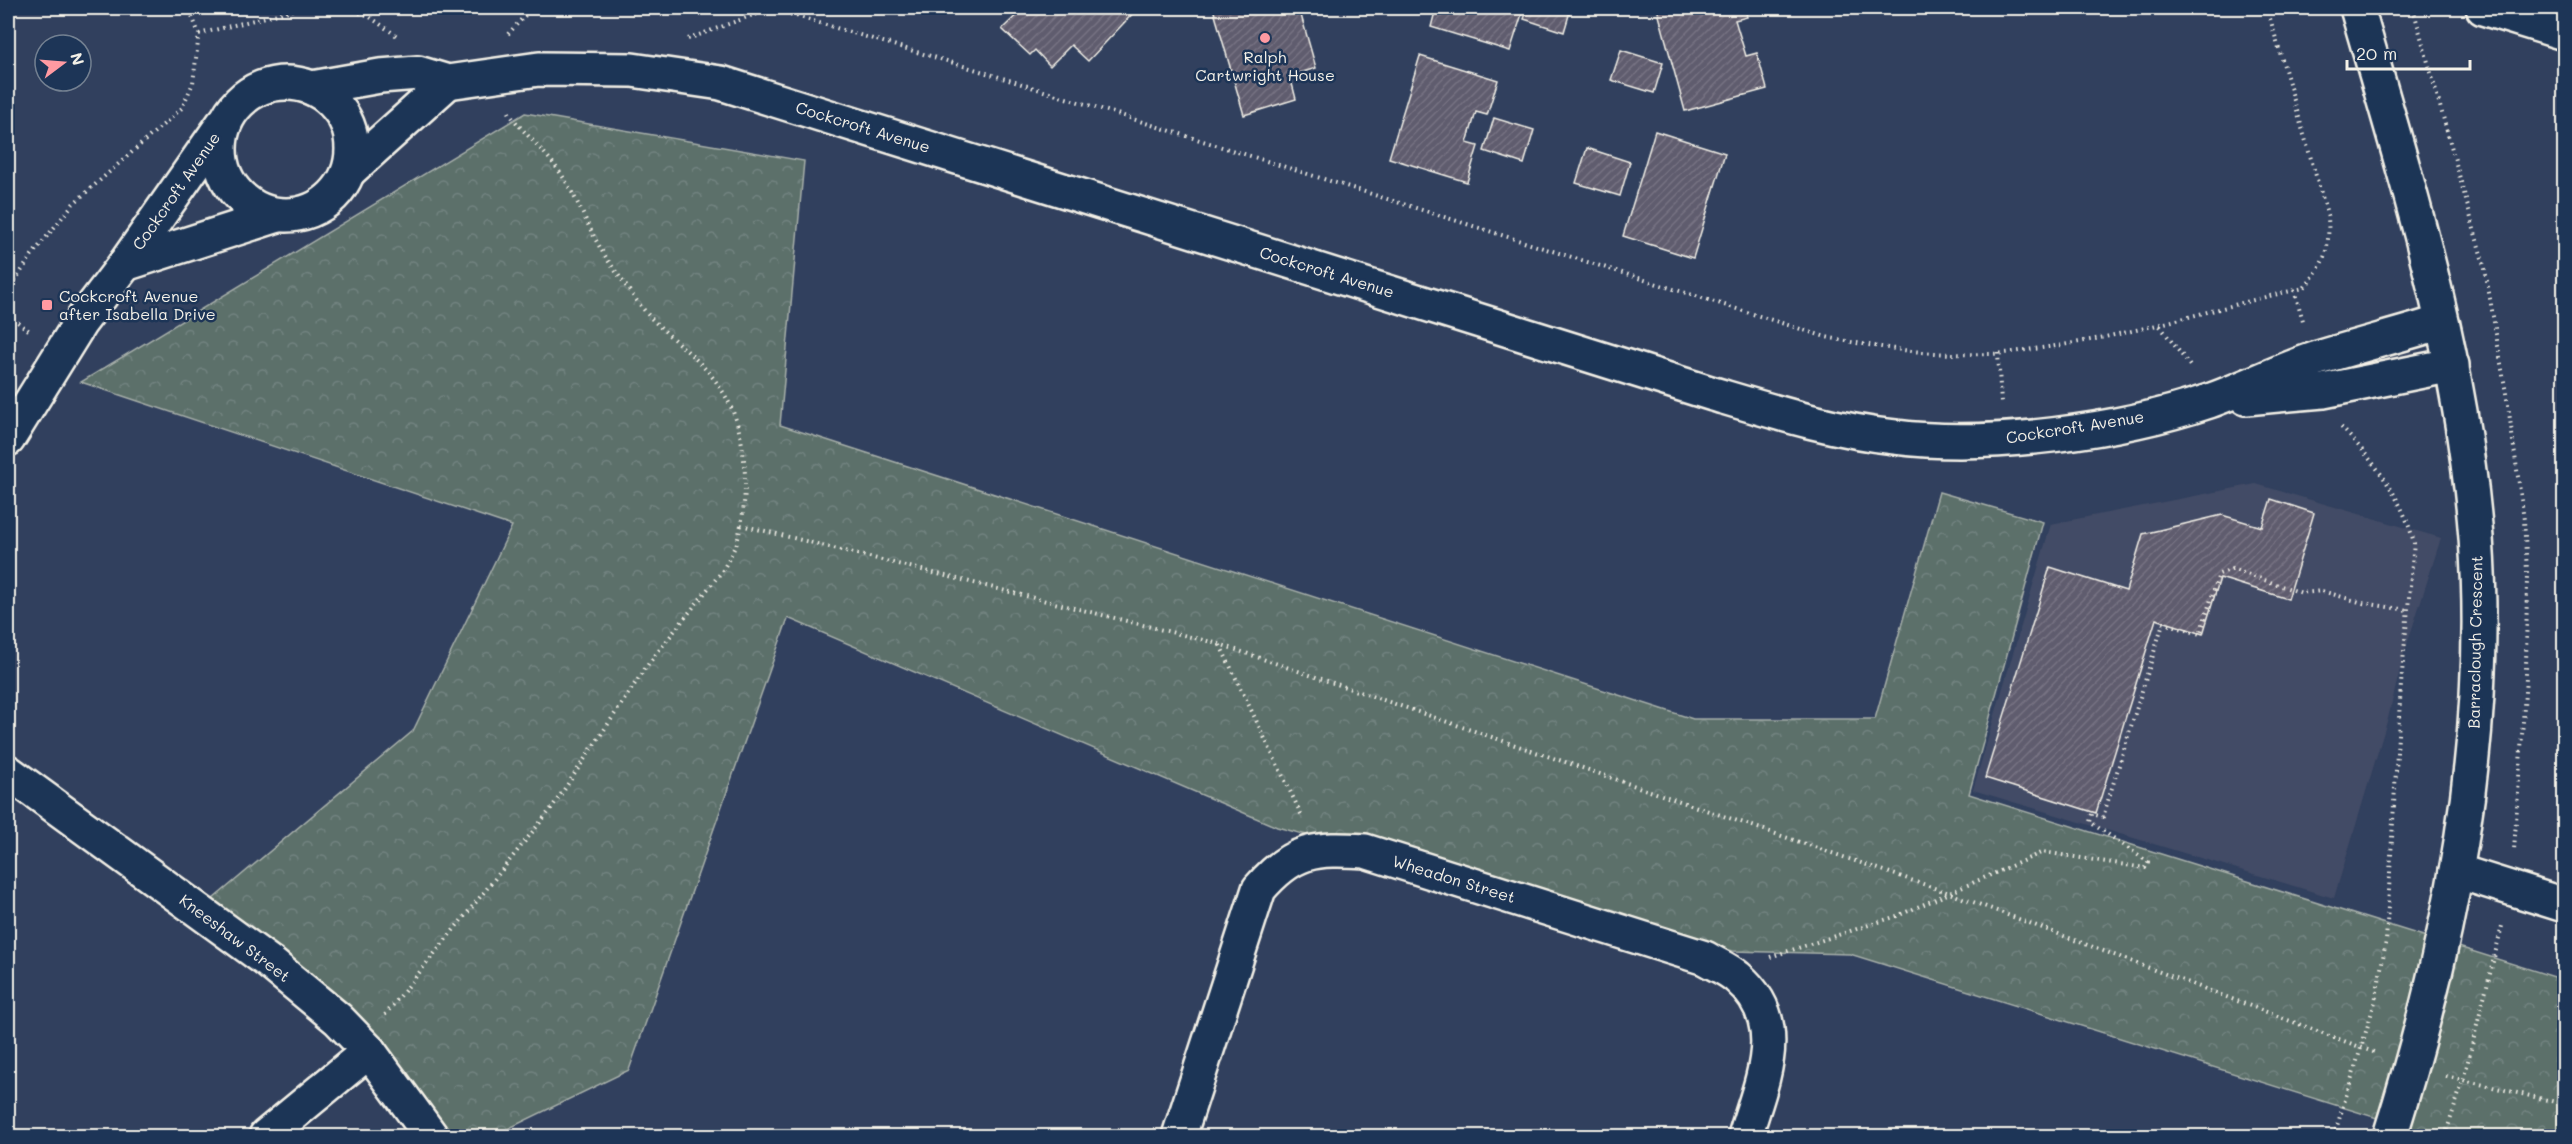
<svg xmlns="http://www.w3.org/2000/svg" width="2572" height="1144" font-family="Mali,sans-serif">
  <defs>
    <pattern id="forest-crowns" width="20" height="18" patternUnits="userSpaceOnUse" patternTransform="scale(1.5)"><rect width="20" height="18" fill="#5b6f6b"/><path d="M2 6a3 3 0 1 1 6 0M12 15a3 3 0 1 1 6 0" fill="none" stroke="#738480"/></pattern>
    <pattern id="building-hatch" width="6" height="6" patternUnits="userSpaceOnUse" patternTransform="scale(1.5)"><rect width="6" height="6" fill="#5f5b6e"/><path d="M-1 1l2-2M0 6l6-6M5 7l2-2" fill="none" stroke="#777383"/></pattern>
  </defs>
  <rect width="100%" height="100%" fill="#31405e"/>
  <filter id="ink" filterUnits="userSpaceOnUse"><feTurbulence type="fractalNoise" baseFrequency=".0167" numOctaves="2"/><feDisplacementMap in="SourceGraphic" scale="12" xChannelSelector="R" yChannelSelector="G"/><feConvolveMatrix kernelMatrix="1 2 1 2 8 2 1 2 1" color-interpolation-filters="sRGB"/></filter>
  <g filter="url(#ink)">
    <polygon fill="#434b66" points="2256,484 2441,538 2403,657 2388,718 2334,898 1973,790 2051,524"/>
    <polygon fill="url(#forest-crowns)" stroke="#a8b0aa" stroke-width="1.5" points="525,113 804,161 780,425 1693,719 1875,719 1939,492 2043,522 1969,794 2564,980 2564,1136 2435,1136 1850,954 1733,951 1277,827 788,618 629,1070 493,1136 443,1136 207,904 413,731 512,526 81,382"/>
    <g fill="url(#building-hatch)" stroke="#f4f1e8" stroke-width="1.5">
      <polygon points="1024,8 1138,8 1088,61 1071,45 1050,66 1035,50 1030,55 1002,29"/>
      <polygon points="1213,8 1299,8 1316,68 1290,76 1296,99 1244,115"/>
      <polygon points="1436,8 1510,8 1509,10 1522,14 1510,51 1431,27"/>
      <polygon points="1528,8 1571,8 1564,32 1524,19"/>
      <polygon points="1657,8 1745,8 1747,17 1735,20 1746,56 1757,53 1767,89 1685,111"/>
      <polygon points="1621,50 1663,63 1654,93 1611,80"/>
      <polygon points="1420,56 1498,80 1487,115 1476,112 1467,143 1478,146 1467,182 1389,158"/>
      <polygon points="1494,118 1534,130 1524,164 1484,151"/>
      <polygon points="1655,131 1725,153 1693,258 1623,236"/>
      <polygon points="1587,148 1630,162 1620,196 1576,183"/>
      <polygon points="2271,499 2314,513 2288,599 2220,578 2203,634 2156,619 2096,813 1985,778 2050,567 2126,591 2143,534 2222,515 2262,527"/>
    </g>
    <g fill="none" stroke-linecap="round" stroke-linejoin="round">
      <g stroke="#f4f1e8" stroke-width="38">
        <g id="street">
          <polyline points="2483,8 2564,33"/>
          <circle cx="286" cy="149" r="66"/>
          <path d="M312,88L380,76L418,73L448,82L539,69L632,70L721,83L1710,393C1771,411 1831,430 1895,437C1989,449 2120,431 2209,401C2245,388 2279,371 2315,359C2357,346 2400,335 2442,322"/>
          <polyline points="350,170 448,82"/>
          <polyline points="125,264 278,215"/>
          <polyline points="2246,398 2323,391 2452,365"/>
          <polyline points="8,439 80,323 125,264 223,124"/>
          <polyline points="8,772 269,962 338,1019 369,1051 431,1136"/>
          <polyline points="2456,871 2564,905"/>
          <polyline points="266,1136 369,1051"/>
          <path d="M1179,1136L1259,889C1293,849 1315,848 1365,851L1705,958C1715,964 1728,969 1737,977C1791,1022 1761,1082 1745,1136"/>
        </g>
      </g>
      <g stroke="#f4f1e8" stroke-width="38">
        <path id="secondary" d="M2357,8C2407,181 2462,356 2476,538C2491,740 2450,945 2390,1136"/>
      </g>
      <g stroke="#f4f1e8" stroke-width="4" stroke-dasharray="1.5 4.5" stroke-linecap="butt">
        <polyline points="342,8 367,15 397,36"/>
        <polyline points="2413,8 2485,269 2508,405 2524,520 2527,571 2526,678 2514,850"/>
        <polyline points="199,34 301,8"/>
        <polyline points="508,34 532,8"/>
        <path d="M688,39L753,15L776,10L977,70L1826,337C1879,348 1933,356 1988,354C2003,354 2019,351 2033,349C2126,338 2213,308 2304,288C2325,263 2330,250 2328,217L2267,8"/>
        <path d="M509,112C513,122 547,154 556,167C579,197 589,235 612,266C624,283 636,301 650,317C674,342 705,362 723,392C746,428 749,483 741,525L1219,644L1949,893L2376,1053"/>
        <polyline points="2294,290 2304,324"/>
        <polyline points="8,291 32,255 73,204 182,108 193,83 199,34 189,8"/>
        <polyline points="8,315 31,332"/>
        <polyline points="2160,326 2190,366"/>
        <polyline points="1998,353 2001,403"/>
        <polyline points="1220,645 1302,816"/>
        <polyline points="1770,957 1897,916 2043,852 2145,868 2148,862 2090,822 2092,814 2103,817 2163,623 2200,634 2219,574 2232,569 2302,593 2322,591 2363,603 2407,610"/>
        <polyline points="385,1015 551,809 649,663 723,570 737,543 741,525"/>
        <polyline points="2446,1076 2564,1104"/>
        <path d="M2334,1136L2375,1002L2386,941L2401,684L2414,543C2402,496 2373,460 2340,426"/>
        <polyline points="2445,1136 2463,1081 2502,926"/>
      </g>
      <use href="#street" stroke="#1d3557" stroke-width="33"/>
      <use href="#secondary" stroke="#1d3557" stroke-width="33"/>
    </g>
  </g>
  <g fill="#ff9aa2" stroke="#1d3557" stroke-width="2">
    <circle cx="1265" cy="38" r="6"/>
    <rect x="41" y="299" width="12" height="12" rx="3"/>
  </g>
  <g text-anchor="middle" stroke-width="5" stroke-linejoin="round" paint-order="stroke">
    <g font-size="16" fill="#f4f1e8" stroke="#1d3557">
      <text x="1265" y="63">Ralph<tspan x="1265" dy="18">Cartwright House</tspan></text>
      <text x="59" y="302" text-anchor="start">Cockcroft Avenue<tspan x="59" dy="18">after Isabella Drive</tspan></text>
    </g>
    <g font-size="16" fill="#f4f1e8" stroke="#1d3557">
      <text transform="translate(863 127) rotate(17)" y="6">Cockcroft Avenue</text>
      <text transform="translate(176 191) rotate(-55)" y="6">Cockcroft Avenue</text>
      <text transform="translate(1327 272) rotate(17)" y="6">Cockcroft Avenue</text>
      <text transform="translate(2075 427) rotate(-9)" y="6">Cockcroft Avenue</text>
      <text transform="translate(2475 642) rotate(-89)" y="6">Barraclough Crescent</text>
      <text transform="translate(1454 879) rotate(17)" y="6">Wheadon Street</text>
      <text transform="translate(235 938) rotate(37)" y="6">Kneeshaw Street</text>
    </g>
  </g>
  <rect width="2572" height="1144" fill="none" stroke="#1d3557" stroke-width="30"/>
  <rect x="15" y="15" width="2542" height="1114" fill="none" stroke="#f4f1e8" stroke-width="2" filter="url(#ink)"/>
  <g transform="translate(63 63) rotate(74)"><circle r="28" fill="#1d3557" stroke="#738091" stroke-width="1.5"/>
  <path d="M0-4.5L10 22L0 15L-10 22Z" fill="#ff9aa2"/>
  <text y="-9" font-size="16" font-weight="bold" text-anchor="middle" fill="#f4f1e8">N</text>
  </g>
  <path d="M2347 60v9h123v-9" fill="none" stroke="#f4f1e8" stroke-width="3"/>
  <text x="2356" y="60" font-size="18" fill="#f4f1e8" stroke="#1d3557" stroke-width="4.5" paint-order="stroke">20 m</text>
</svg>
